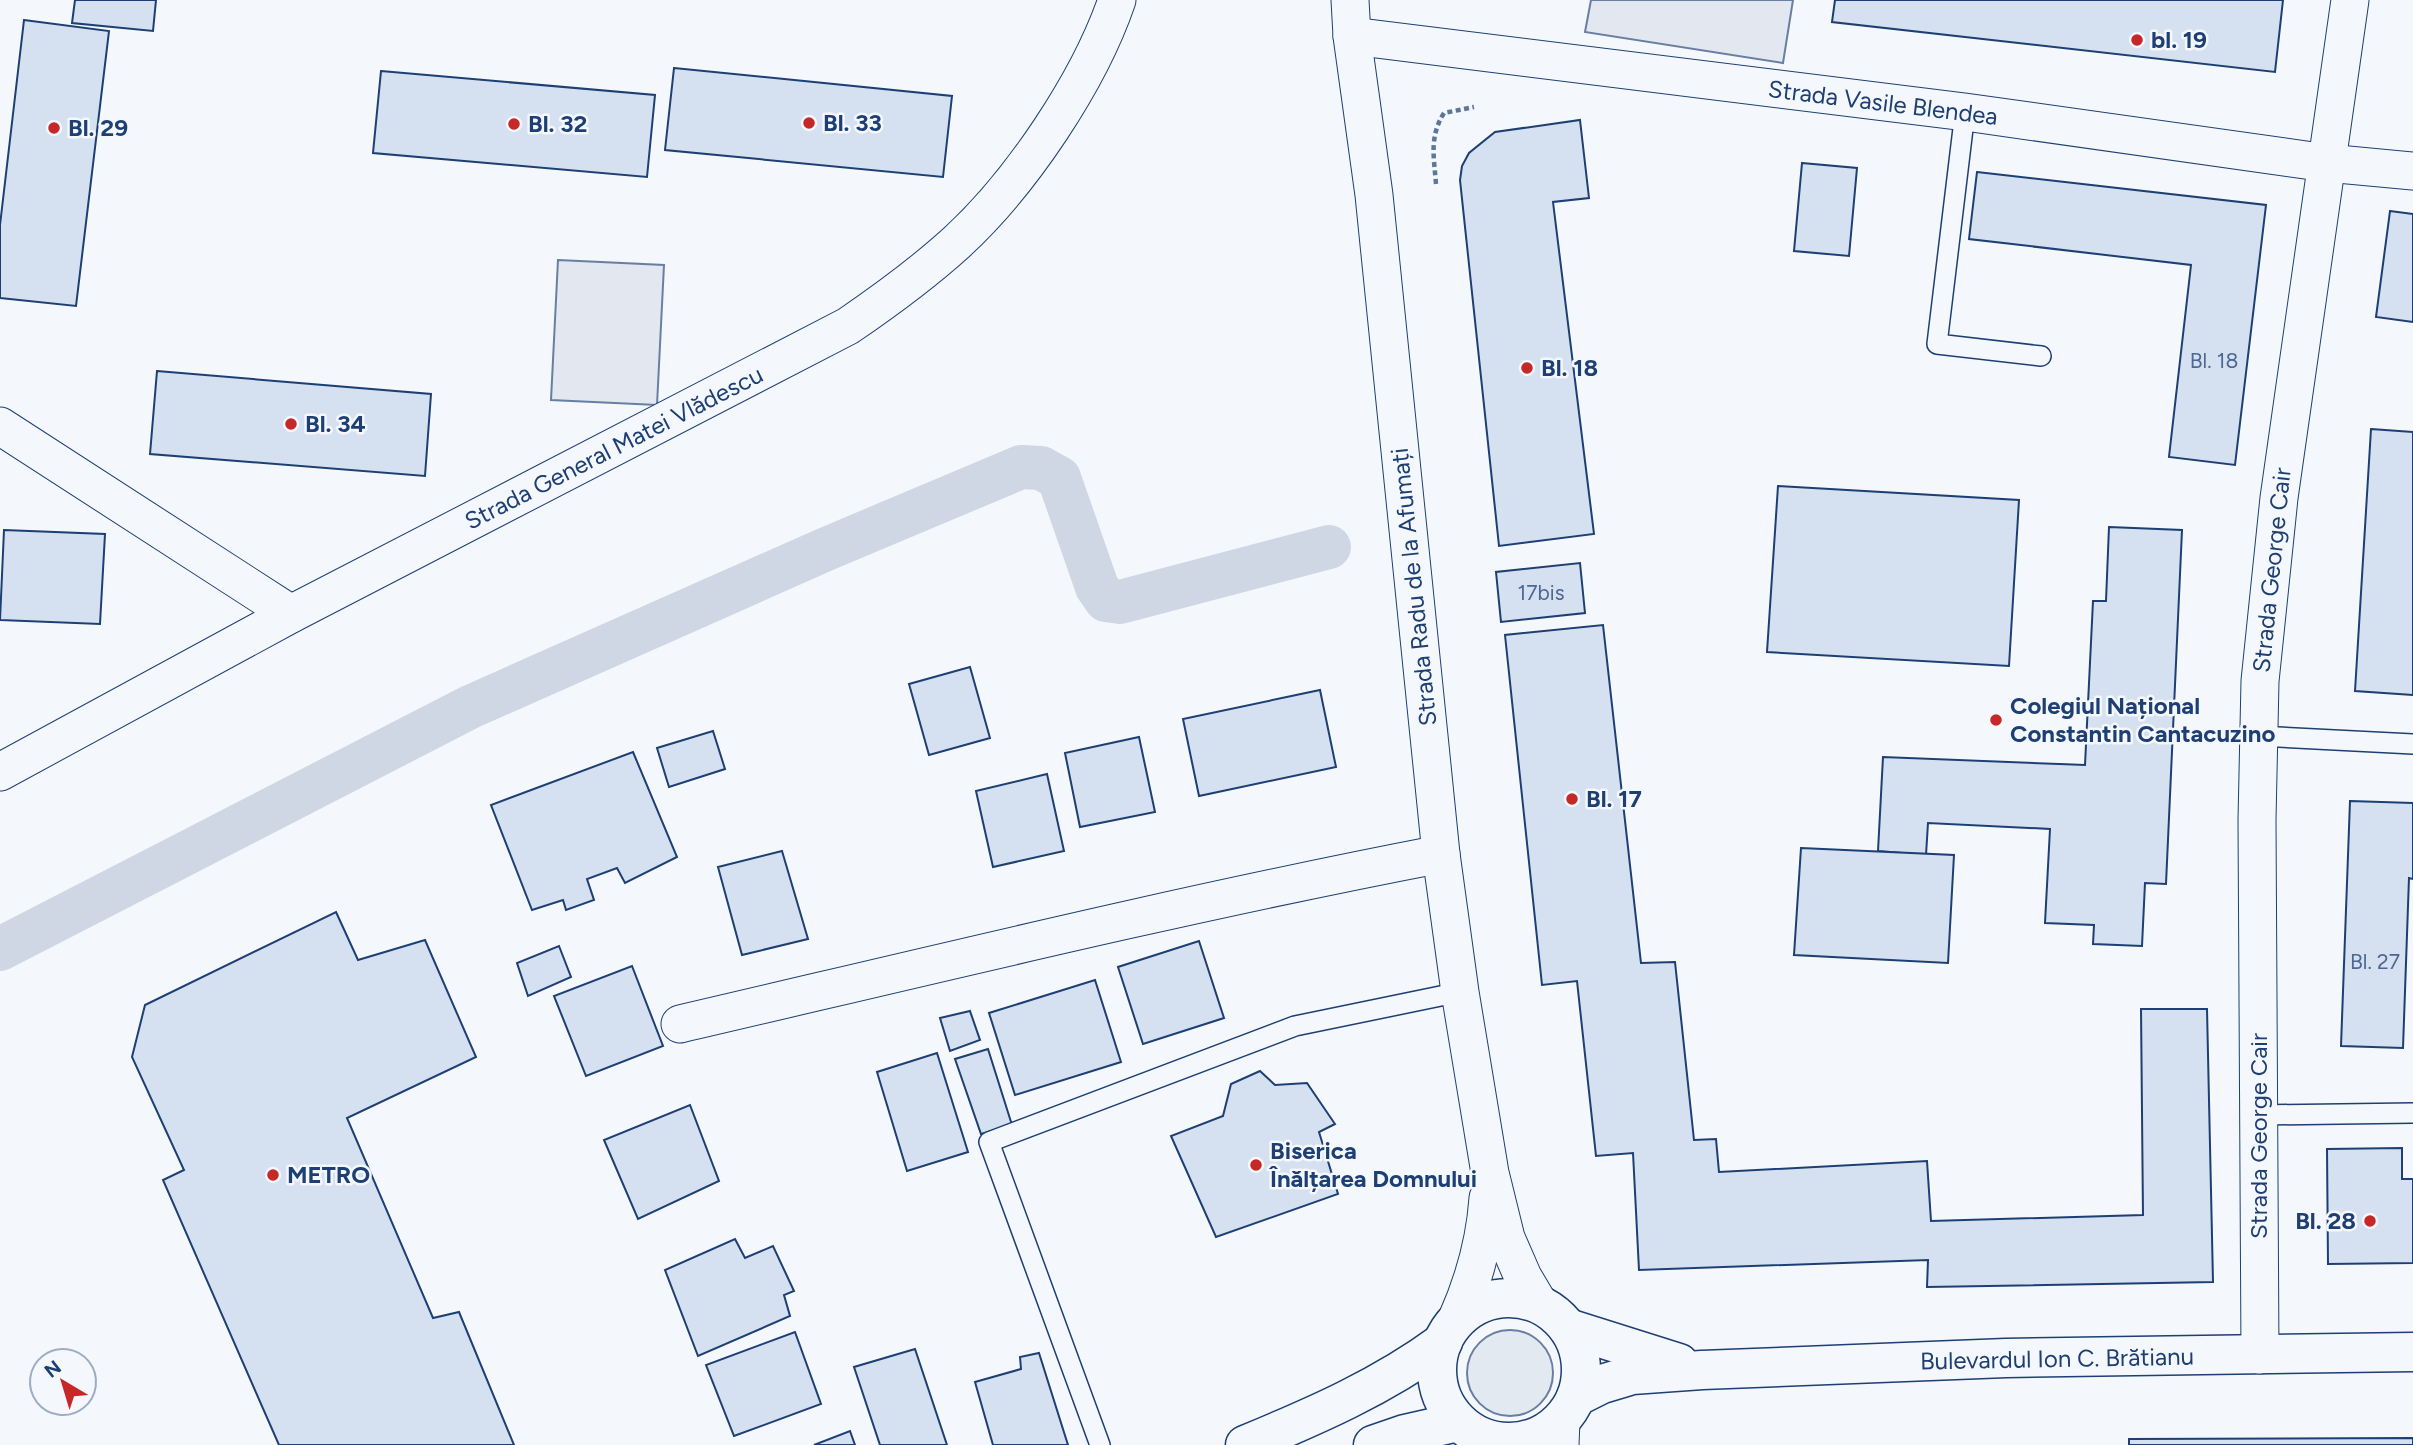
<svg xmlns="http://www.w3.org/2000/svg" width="2413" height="1445" font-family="Figtree,sans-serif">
  <rect width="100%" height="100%" fill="#f4f7fb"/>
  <circle fill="#e3e9f0" stroke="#687fa3" stroke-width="2" cx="1510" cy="1373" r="43"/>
  <g fill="#e3e8f0" stroke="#687fa3" stroke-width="2">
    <polygon points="1591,0 1793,0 1783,63 1585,32"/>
    <polygon points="558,260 664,265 657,405 551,400"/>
  </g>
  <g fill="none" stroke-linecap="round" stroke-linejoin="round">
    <polyline stroke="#cfd7e4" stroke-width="44" points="0,949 470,707 824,550 1021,467 1041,468 1059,478 1097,587 1106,600 1120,602 1329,547"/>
  </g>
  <g fill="#d5e0f0" stroke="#1d3f73" stroke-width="2">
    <polygon points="75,0 156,0 153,31 72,23"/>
    <polygon points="1835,0 2283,0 2275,72 1832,22"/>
    <polygon points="24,20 109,31 76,306 0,298 0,225"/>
    <polygon points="674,68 952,96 943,177 665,150"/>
    <polygon points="381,71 655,95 647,177 373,153"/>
    <polygon points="1580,120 1589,198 1553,202 1594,534 1499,546 1460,180 1462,166 1469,153 1495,132"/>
    <polygon points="1802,163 1857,168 1849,256 1794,251"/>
    <polygon points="1977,172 2266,205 2235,465 2169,457 2191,265 1969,239"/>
    <polygon points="2390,211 2413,214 2413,322 2376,317"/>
    <polygon points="157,371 431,394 425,476 150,454"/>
    <polygon points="2371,429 2413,432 2413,695 2355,691"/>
    <polygon points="1778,486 2019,500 2009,666 1767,652"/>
    <polygon points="2109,527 2182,530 2166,884 2145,883 2142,946 2093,944 2094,925 2045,923 2050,829 1928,823 1926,855 1878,851 1883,757 2085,765 2093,601 2106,601"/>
    <polygon points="4,530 105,534 100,624 0,620"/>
    <polygon points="1580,563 1585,613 1501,622 1496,572"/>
    <polygon points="1603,625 1641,963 1675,962 1694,1140 1716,1139 1719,1172 1927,1161 1931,1221 2143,1215 2141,1009 2207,1009 2213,1282 1927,1287 1928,1260 1639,1270 1633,1153 1596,1156 1577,981 1542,985 1505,635"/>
    <polygon points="970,667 990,738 929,755 909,684"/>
    <polygon points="1320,690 1336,767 1199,796 1183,719"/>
    <polygon points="713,731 725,769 669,787 657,748"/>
    <polygon points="1139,737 1155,812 1080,827 1065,753"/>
    <polygon points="633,752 677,857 625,883 617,868 587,879 594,900 566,910 563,900 532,910 491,805"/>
    <polygon points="1047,774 1064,851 993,867 976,791"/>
    <polygon points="2350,801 2413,803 2413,879 2409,878 2403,1048 2341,1046"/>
    <polygon points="1801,848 1954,855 1948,963 1794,955"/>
    <polygon points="782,851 808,939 742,955 718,867"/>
    <polygon points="336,912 358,960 425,940 476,1057 347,1118 433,1318 459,1312 514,1445 279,1445 163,1180 184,1170 132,1057 145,1005"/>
    <polygon points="1199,941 1224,1018 1143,1044 1118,967"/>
    <polygon points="559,946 571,977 528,996 517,963"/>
    <polygon points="632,966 663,1046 586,1076 554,996"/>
    <polygon points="1095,980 1121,1062 1015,1095 989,1013"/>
    <polygon points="970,1011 980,1040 950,1051 940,1018"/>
    <polygon points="988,1049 1012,1125 981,1134 955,1059"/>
    <polygon points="937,1053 968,1152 907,1171 877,1072"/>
    <polygon points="1260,1071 1275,1085 1307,1083 1335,1124 1319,1132 1338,1194 1216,1237 1171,1136 1223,1116 1231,1084"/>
    <polygon points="690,1105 719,1181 638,1219 604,1140"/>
    <polygon points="2402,1148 2402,1179 2413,1179 2413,1263 2328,1264 2327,1149"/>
    <polygon points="735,1239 745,1258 773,1246 794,1291 784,1295 790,1316 698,1356 665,1270"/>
    <polygon points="795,1332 821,1404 734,1436 706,1365"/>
    <polygon points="915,1349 947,1445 880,1445 854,1367"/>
    <polygon points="1039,1353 1068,1445 993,1445 975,1382 1021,1369 1020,1357"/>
    <polygon points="850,1431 855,1445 814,1445"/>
    <polygon points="2413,1438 2413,1445 2129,1445 2129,1439"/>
  </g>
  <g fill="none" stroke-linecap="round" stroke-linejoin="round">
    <g stroke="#1d3f73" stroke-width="22">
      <g id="service">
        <polyline points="1965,112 1937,344 2041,356"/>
        <polyline points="2259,736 2413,744"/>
        <polyline points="2259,1115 2413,1113"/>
        <polyline points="1100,1445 989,1142 1295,1026 1460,992"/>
      </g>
    </g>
    <g stroke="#1d3f73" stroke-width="39">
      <g id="minor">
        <polyline points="1350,0 1352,36 1374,195 1441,854 1460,992 1490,1173 1506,1238 1523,1277 1539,1304"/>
        <polyline points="1352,36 1965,112 2327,163 2413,171"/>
        <polyline points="0,426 291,614"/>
        <path d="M0,772L291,614L848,326C886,300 923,273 957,242C1021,183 1089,82 1117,0"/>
        <path d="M680,1024C933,965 1186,903 1441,854"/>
        <path d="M1456,1321C1474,1281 1485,1242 1488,1198"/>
        <polyline points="2260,1355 2257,820 2260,681 2279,498 2350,0"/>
        <polyline points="1472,1432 1487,1445"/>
        <polyline points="1560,1445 1561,1420"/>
      </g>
    </g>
    <g stroke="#1d3f73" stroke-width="41">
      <g id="secondary">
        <circle cx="1509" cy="1370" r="72"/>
        <polyline points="1568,1328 1679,1363"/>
        <polyline points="1576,1397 1602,1384 1632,1375 1702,1370 2006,1358 2413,1352"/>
        <path d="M1245,1445C1315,1416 1382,1387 1443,1342"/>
        <polyline points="1373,1445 1405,1434 1458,1422"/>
      </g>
    </g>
    <path stroke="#5e769c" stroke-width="4.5" stroke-dasharray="5 3.5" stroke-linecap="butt" d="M1436,184C1434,157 1429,137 1444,113L1474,107"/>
    <use href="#service" stroke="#f4f7fb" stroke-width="19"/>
    <use href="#minor" stroke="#f4f7fb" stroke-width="37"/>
    <use href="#secondary" stroke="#f4f7fb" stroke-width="38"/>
  </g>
  <g fill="#c62828" stroke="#f4f7fb" stroke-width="2.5">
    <circle cx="2137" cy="40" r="7"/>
    <circle cx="809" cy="123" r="7"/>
    <circle cx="514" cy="124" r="7"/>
    <circle cx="54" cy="128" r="7"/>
    <circle cx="1527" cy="368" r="7"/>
    <circle cx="291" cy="424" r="7"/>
    <circle cx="1996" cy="720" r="7"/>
    <circle cx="1572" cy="799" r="7"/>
    <circle cx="1256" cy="1165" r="7"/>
    <circle cx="273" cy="1175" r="7"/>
    <circle cx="2370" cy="1221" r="7"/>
  </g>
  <g text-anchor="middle" stroke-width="5" stroke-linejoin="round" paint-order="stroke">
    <g font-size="21" fill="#4b6792">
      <text x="2214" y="368">Bl. 18</text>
      <text x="1541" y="600">17bis</text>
      <text x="2375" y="969">Bl. 27</text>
    </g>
    <g font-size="24" font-weight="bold" fill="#1d3f73" stroke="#f4f7fb" text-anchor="start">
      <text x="2151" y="48">bl. 19</text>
      <text x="823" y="131">Bl. 33</text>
      <text x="528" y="132">Bl. 32</text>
      <text x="68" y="136">Bl. 29</text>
      <text x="1541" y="376">Bl. 18</text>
      <text x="305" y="432">Bl. 34</text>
      <text x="2010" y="714">Colegiul Național<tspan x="2010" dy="28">Constantin Cantacuzino</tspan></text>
      <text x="1586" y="807">Bl. 17</text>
      <text x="1270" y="1159">Biserica<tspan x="1270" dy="28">Înălțarea Domnului</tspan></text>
      <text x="287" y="1183">METRO</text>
      <text x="2356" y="1229" text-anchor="end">Bl. 28</text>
    </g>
    <g font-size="24" fill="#1d3f73" stroke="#f4f7fb">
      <text transform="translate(1883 103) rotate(7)" y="8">Strada Vasile Blendea</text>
      <text transform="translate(614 448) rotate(-27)" y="8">Strada General Matei Vlădescu</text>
      <text transform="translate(2272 570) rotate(-84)" y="8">Strada George Cair</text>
      <text transform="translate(1414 587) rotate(-96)" y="8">Strada Radu de la Afumați</text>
      <text transform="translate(2259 1136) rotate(-90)" y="8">Strada George Cair</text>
      <text transform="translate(2057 1359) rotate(-1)" y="8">Bulevardul Ion C. Brătianu</text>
    </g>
  </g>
  <g transform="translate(63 1382) rotate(322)"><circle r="33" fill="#f4f7fb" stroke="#9eadc5" stroke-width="2"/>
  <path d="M0-5L12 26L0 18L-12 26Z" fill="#c62828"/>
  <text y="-10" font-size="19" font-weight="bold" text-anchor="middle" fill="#1d3f73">N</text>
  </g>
</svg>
